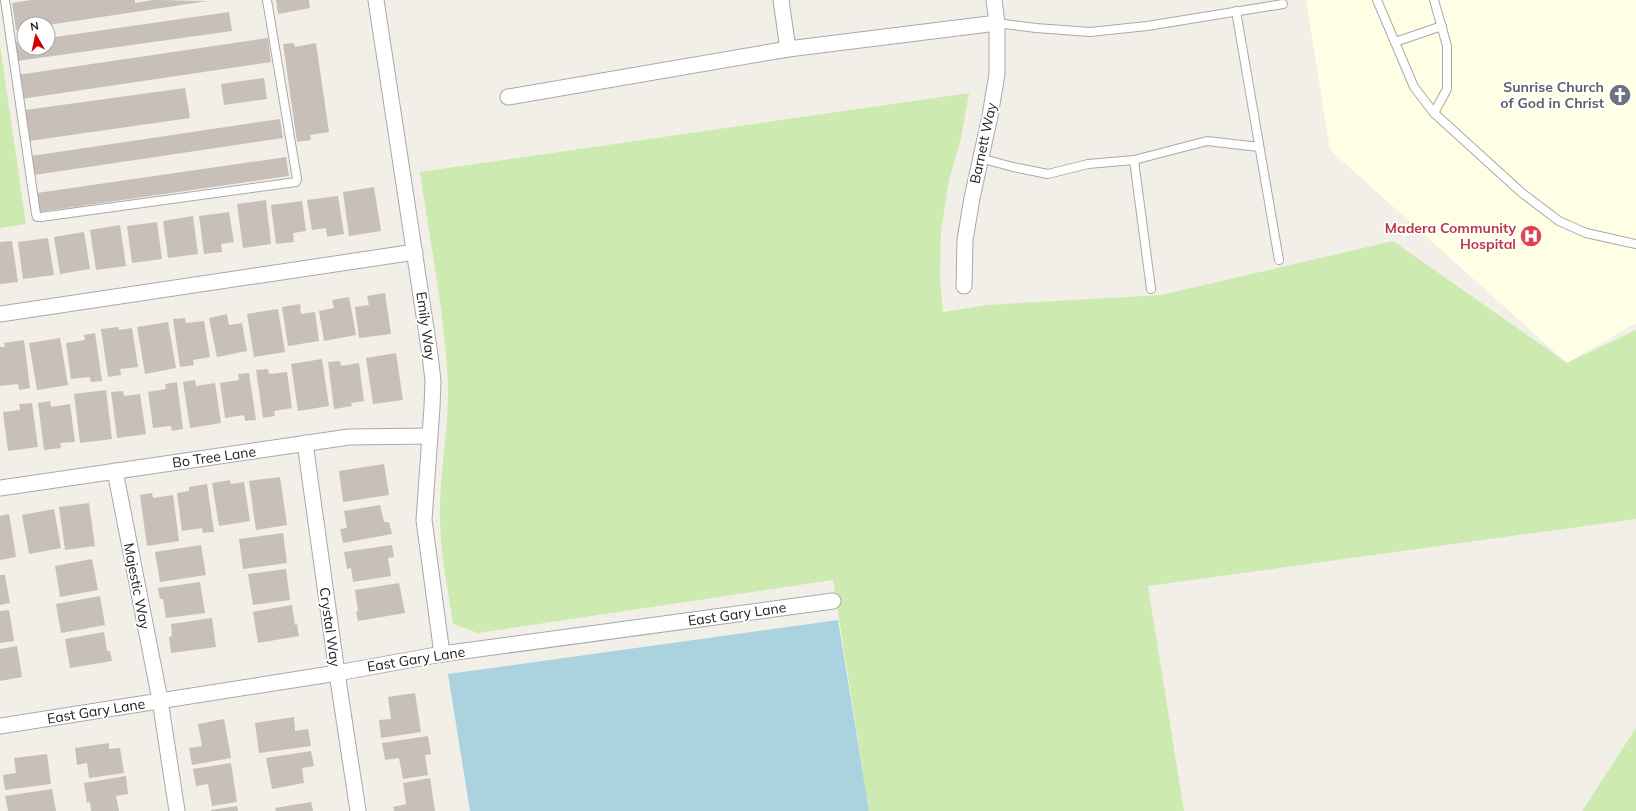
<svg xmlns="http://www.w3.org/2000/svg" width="1636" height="811" font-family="Mulish,sans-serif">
  <rect width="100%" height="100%" fill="#f2efe9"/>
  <polygon fill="#ffffe5" points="1306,0 1636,0 1636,323 1567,363 1330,150"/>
  <g fill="#cdebb0">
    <polygon points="0,45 26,224 0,228"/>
    <path d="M969,93L961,138L949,180L941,231L940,280L943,312L987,305L1161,295L1393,241L1567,363L1636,330V519L1148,586L1184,811H869L833,580L478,633L453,624C448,589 440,553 440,518C439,474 449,430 448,385C445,314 430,243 420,172Z"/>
    <polygon points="1636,728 1636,811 1582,811"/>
  </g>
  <polygon fill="#aad3df" points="838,620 869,811 470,811 448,674"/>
  <g fill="#c7bfb8">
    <polygon points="31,0 135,0 135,3 153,0 208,1 48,25 24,24 24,29 16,30 12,3"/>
    <polygon points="276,0 309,0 310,8 278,14"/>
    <polygon points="229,12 232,31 17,61 14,43 24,41 24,48 48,48 48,38"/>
    <polygon points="268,38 271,62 21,99 17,75"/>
    <polygon points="294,43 295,47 316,43 329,132 310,135 311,140 297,142 283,44"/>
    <polygon points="264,78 267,99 224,105 221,84"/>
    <polygon points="185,88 190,118 29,141 25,110"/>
    <polygon points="280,119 283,138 34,175 31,156"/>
    <polygon points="286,157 289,176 39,212 37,193"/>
    <polygon points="374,187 381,231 349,236 343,192"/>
    <polygon points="338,196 344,234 327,237 326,228 312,230 307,200"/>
    <polygon points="266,200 271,244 243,248 237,204"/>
    <polygon points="302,201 306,231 293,233 294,242 276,244 271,205"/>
    <polygon points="229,212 234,242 221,244 222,252 204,254 199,216"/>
    <polygon points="193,216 198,254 168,258 163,221"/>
    <polygon points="157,222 162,259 132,263 127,226"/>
    <polygon points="120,225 126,266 96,270 90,230"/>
    <polygon points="84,232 90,269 60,274 54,237"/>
    <polygon points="48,238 54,275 23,279 18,242"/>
    <polygon points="12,241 18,282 0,284 0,242"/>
    <polygon points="385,293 391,334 359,338 355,307 369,305 367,296"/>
    <polygon points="349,297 356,335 324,341 319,311 334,308 332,300"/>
    <polygon points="300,304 301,314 315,312 319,341 288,346 282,307"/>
    <polygon points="278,309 285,352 254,357 247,314"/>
    <polygon points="227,314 229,325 242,323 247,351 217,357 209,318"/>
    <polygon points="185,318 186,323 204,321 210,357 193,360 194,365 180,367 173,319"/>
    <polygon points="168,322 176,368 145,374 137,327"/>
    <polygon points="118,327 119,330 132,328 138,367 120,369 121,375 108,377 101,329"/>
    <polygon points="95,333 102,381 91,382 90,377 71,379 66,343 85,340 84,335"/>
    <polygon points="60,338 68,385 37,390 29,343"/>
    <polygon points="24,340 30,388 19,390 18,384 0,386 0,347 5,347 4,343"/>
    <polygon points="396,353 403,400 373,404 366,358"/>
    <polygon points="322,359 329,406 298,411 291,364"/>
    <polygon points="340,361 341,366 359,363 364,401 351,403 352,406 334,409 328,362"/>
    <polygon points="268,369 269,374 287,372 292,408 274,411 275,416 263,418 256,370"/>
    <polygon points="249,373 256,420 245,421 244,415 225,418 220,383 239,380 238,374"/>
    <polygon points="195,380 196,386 215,383 221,423 190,428 183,382"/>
    <polygon points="177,382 183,429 172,431 171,426 153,428 148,392 166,389 165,384"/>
    <polygon points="106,390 112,439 80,443 74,394"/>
    <polygon points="123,391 124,396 140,394 146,434 117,438 111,392"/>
    <polygon points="50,401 51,407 70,404 75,442 60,443 61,448 44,450 38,403"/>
    <polygon points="32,403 38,447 8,451 3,412 20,410 19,404"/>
    <polygon points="384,464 389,495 343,502 339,471"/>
    <polygon points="280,477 287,525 256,530 249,481"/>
    <polygon points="230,480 231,484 244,482 250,521 219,526 212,483"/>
    <polygon points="207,484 214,532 203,533 202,528 182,531 177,493 189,491 189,487"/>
    <polygon points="152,493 153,498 173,495 179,541 147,546 140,495"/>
    <polygon points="89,503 95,546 65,550 59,507"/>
    <polygon points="380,505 384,522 389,522 392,534 343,543 340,529 347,528 344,511"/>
    <polygon points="54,509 61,548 29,554 22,515"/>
    <polygon points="9,514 16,557 0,560 0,516"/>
    <polygon points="283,533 287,563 243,569 239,539"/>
    <polygon points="201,545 206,575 160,582 155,552"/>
    <polygon points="392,545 394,557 388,558 391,576 353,582 351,568 347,569 344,552"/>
    <polygon points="92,559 98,590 60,597 55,566"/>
    <polygon points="286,569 290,600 253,605 248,574"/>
    <polygon points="0,575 5,575 10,603 0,605"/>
    <polygon points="200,582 205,613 166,618 163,599 160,599 158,588"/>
    <polygon points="399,583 405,613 358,621 356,612 358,611 355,590"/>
    <polygon points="100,596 105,625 61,633 56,604"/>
    <polygon points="292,605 295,625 297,624 299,636 258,643 253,612"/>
    <polygon points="9,610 14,641 0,643 0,611"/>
    <polygon points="212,618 216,647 171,653 169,637 172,636 171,624"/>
    <polygon points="104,632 107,651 110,651 112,661 70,668 65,639"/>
    <polygon points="17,646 22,677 0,681 0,649"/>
    <polygon points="415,693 421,732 381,738 379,720 391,719 388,697"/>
    <polygon points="294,717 295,731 308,729 311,746 259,753 255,723"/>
    <polygon points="224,719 231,758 192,765 189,748 202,746 198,724"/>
    <polygon points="428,736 431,754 425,755 428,775 403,779 399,758 385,760 382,743"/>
    <polygon points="109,743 109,749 120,748 124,773 89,778 87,763 77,765 75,748"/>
    <polygon points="311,751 314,766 302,768 304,783 272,789 266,758"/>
    <polygon points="47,754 51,784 5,790 3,775 16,773 14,758"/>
    <polygon points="231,763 237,802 212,806 208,784 196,786 193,769"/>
    <polygon points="126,776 128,794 116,796 119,811 91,811 90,802 87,803 84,783"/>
    <polygon points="430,778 435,811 394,811 393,807 406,804 403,783"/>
    <polygon points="52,789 56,811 8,811 5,796"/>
    <polygon points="311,802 313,811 276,811 275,808"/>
    <polygon points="237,806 238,811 211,811 211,810"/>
  </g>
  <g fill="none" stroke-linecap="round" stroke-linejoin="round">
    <g stroke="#a9a9a9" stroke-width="10">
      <g id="service">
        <polyline points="5,0 36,214 37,217 41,217 296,182 297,179 267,0"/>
        <polyline points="1377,0 1414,87 1434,113 1522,193 1559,221 1586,233 1636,244"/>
        <polyline points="1434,0 1447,46 1447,89 1434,113"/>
        <polyline points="1236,11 1279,260"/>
        <polyline points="997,23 1036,28 1090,32 1147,26 1283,4"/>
        <polyline points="1395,42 1442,26"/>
        <polyline points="980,158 1013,167 1048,174 1088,164 1134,160 1207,141 1259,147"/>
        <polyline points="1134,160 1151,289"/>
      </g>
    </g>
    <g stroke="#a9a9a9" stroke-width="17">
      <g id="minor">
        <polyline points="376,0 430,355 433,381 432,407 424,520 442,654"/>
        <polyline points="781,0 788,49"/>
        <polyline points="508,97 788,49 997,23"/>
        <polyline points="964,286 965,240 972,198 990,116 997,74 997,23 994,0"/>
        <polyline points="0,314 415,252"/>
        <polyline points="305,443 337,673 358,811"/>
        <polyline points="115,471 160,700 177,811"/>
        <polyline points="0,488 349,437 430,436"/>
        <polyline points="0,726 337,673 442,654 833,601"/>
      </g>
    </g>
    <use href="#service" stroke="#fff" stroke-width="8"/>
    <use href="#minor" stroke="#fff" stroke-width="15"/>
  </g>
  <defs>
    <g id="church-disc" transform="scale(1.15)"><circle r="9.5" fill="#6b7280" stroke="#fff"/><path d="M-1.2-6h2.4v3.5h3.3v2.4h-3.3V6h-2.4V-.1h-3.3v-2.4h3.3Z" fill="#fff"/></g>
    <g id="hospital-disc" transform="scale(1.15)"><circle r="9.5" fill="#e0444e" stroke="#fff"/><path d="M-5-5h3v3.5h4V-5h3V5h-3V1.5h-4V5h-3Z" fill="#fff"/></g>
  </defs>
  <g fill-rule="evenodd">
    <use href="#church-disc" x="1620" y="95"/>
    <use href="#hospital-disc" x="1531" y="236"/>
  </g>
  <g text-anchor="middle" stroke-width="4" stroke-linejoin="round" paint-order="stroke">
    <g font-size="14" font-weight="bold" fill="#5b616d" stroke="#fff" text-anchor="end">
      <text x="1604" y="92">Sunrise Church<tspan x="1604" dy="16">of God in Christ</tspan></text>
    </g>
    <g font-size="14" fill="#222" stroke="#fff">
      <text transform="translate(983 143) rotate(-78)" y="5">Barnett Way</text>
      <text transform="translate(426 326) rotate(82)" y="5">Emily Way</text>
      <text transform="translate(214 457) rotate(-8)" y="5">Bo Tree Lane</text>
      <text transform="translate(137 586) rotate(79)" y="5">Majestic Way</text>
      <text transform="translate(737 614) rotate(-8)" y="5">East Gary Lane</text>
      <text transform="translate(330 627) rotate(82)" y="5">Crystal Way</text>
      <text transform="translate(416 659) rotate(-9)" y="5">East Gary Lane</text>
      <text transform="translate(96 711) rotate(-9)" y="5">East Gary Lane</text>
    </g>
    <g font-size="14" font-weight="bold" fill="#be3a42" stroke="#fff" text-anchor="end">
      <text x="1516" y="233">Madera Community<tspan x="1516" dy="16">Hospital</tspan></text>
    </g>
  </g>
  <g transform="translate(36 36) rotate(351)"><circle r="19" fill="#ffffff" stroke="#a7a7a7"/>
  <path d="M0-3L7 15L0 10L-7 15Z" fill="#d40000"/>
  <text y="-6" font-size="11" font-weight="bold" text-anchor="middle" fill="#222222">N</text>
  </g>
</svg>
